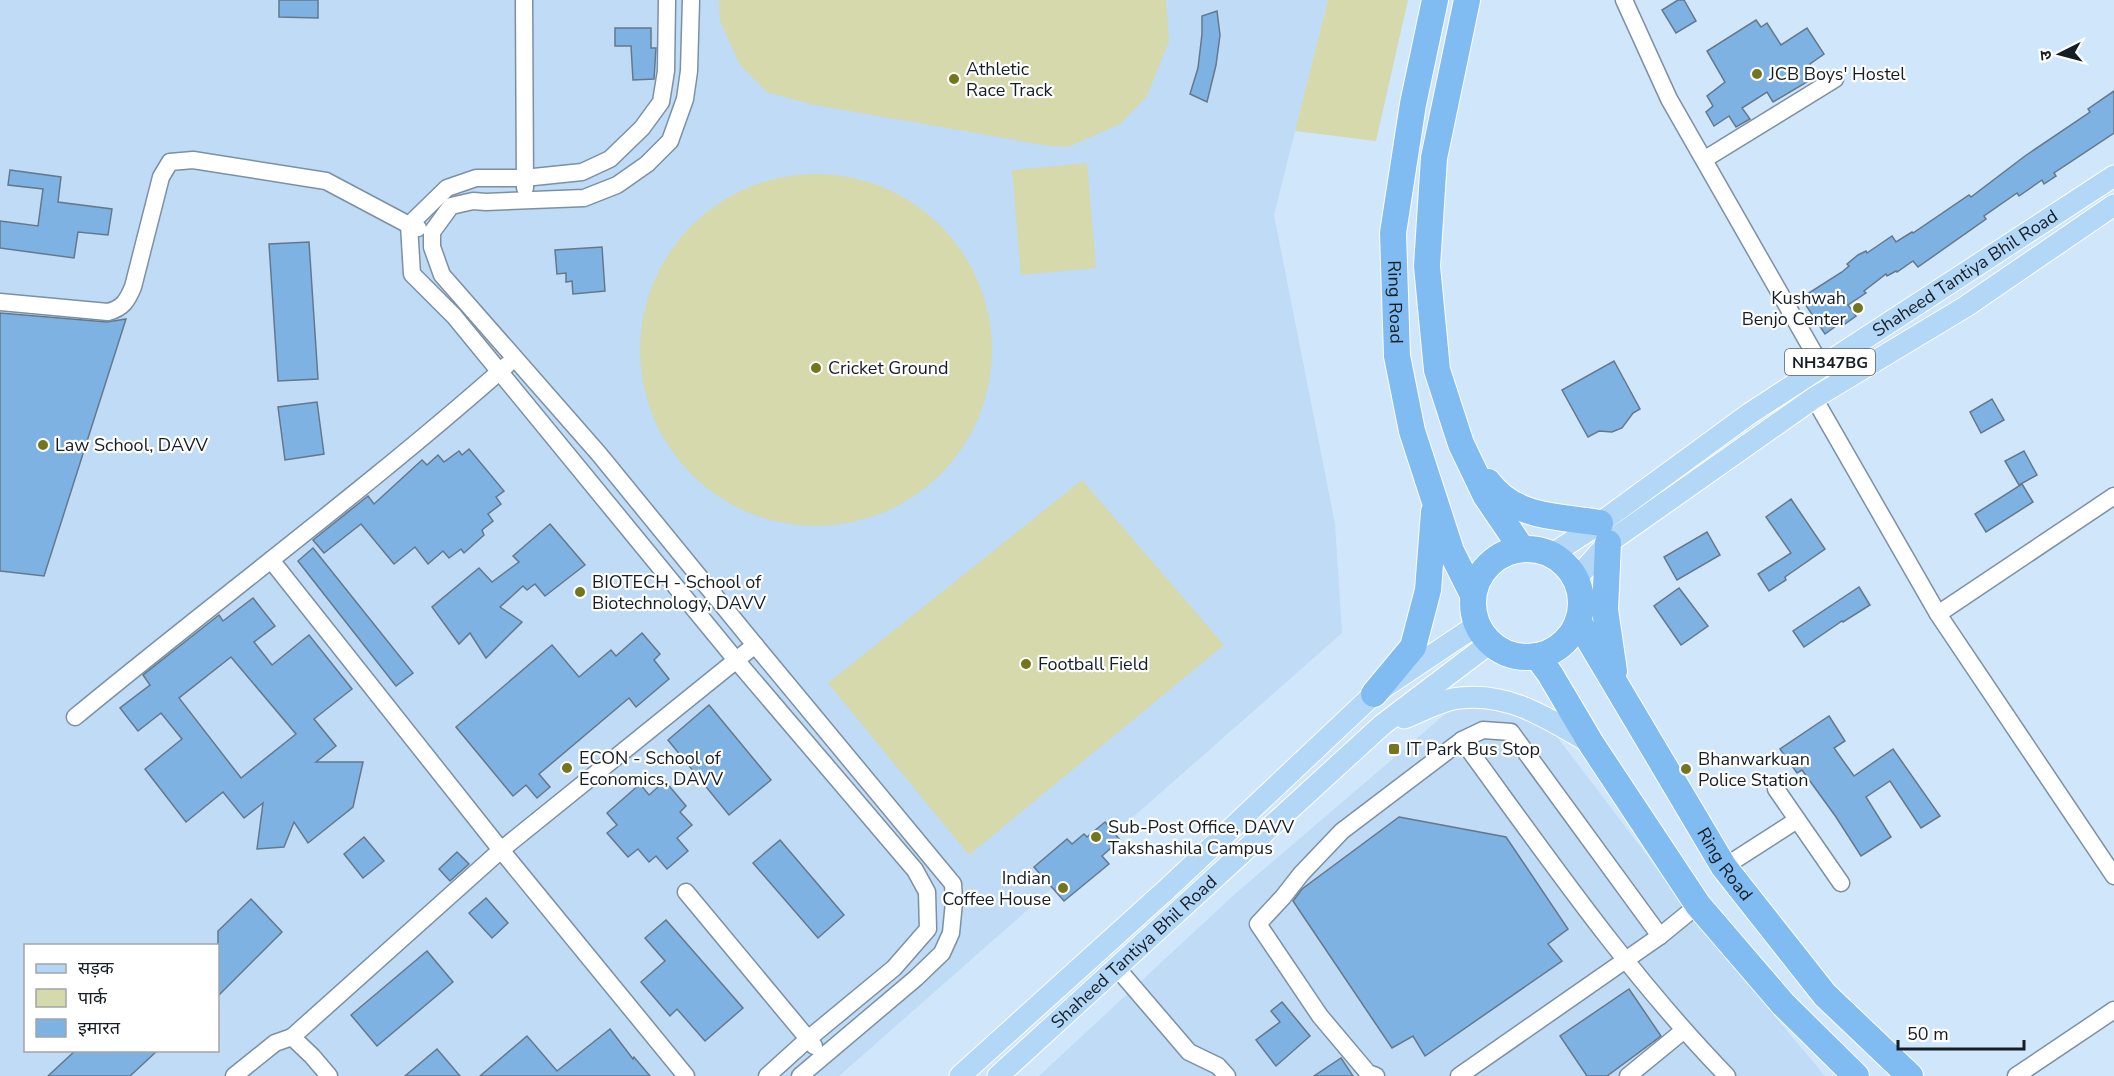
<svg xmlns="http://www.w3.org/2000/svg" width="2114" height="1076" font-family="'Nunito Sans','Noto Sans Devanagari',sans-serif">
  <rect width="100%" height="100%" fill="#d0e6fb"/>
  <g fill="#bfdbf5" fill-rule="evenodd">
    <path d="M0,0H1328L1274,215L1335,524L1342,633L839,1076H0ZM26,946H218V1050H26Z"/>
    <polygon points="1491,701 1532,704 1719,950 1825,1076 1039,1076 1236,893 1450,710"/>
  </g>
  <g fill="#d5d9ab">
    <polygon points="719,0 1166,0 1169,41 1147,96 1120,124 1068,147 1049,146 810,104 767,92 740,65 720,21"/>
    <polygon points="1328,0 1408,0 1376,141 1295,131"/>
    <polygon points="1087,163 1096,268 1021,275 1012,170"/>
    <circle cx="816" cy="350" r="176"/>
    <polygon points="1082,480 1224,645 969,855 828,683"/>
  </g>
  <g fill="#7eb2e3" stroke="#65788b" stroke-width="1.5" fill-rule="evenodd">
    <polygon points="279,0 318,0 318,18 279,17"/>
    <polygon points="1678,0 1684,0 1696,21 1676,33 1662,10"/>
    <polygon points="1217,11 1220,35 1216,65 1207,102 1190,94 1198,68 1202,34 1202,16"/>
    <polygon points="1756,20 1761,27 1767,23 1781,45 1807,28 1824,54 1810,64 1817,76 1773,102 1767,92 1742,108 1750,119 1736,127 1729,116 1714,126 1706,112 1713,106 1707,96 1725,82 1707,51"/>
    <polygon points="615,28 651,28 651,48 656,48 654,79 633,80 631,46 615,46"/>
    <polygon points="2114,91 2114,133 2054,173 2056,176 2044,184 2042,180 2019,196 2017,193 1984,216 1986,219 1918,267 1913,261 1897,272 1896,271 1887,276 1886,274 1864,291 1866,293 1848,305 1856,316 1845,324 1843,321 1825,334 1801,298 1842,272 1849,266 1847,264 1858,255 1866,251 1867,253 1892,236 1896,242 1912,232 1913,233 1969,195 1971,197 2025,156 2090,112 2088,109"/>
    <polygon points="10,170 61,177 58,202 112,209 108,235 78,232 74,258 0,248 0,221 38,226 43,189 8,185"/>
    <polygon points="309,242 318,379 278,381 269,244"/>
    <polygon points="602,247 605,291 573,294 572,281 566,282 566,273 557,274 555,250"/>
    <polygon points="0,313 107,322 126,319 44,576 0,571"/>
    <polygon points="1614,361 1640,409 1633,413 1622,428 1612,432 1599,431 1588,437 1562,390"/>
    <polygon points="1992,399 2004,420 1981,433 1970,412"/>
    <polygon points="317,402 324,454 285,460 278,407"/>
    <polygon points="469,449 504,491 496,497 501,504 488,514 493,521 482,530 484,535 464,553 461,549 449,558 443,551 428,564 415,547 394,564 361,524 324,553 313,540 368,496 374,504 422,460 427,465 438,455 444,462 459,451 462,455"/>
    <polygon points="2024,451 2037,475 2019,485 2005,461"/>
    <polygon points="2022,484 2033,502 1986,532 1975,514"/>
    <polygon points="1791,499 1825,549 1785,577 1786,580 1769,591 1758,574 1791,553 1766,517"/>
    <polygon points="550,524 585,565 545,596 535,584 527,590 523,586 500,607 522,622 486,658 470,633 459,644 432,607 479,568 492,582 519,562 513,556"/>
    <polygon points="1707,532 1720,555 1677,580 1664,557"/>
    <polygon points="313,548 413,673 396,686 298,561"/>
    <polygon points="1859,587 1870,605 1843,622 1842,621 1804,647 1793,631"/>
    <polygon points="1679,588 1708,626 1681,645 1654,606"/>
    <path d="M253,598L275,626L254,642L272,665L309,635L352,689L314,719L336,746L316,762H363L353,807L308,843L294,822L284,847L257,849L263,803L244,818L223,792L186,822L145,769L182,739L161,713L138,731L120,708L150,685L143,675L219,615L223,621ZM231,657L296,734L241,778L179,698Z"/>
    <polygon points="642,633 660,654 654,660 669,679 636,707 629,698 539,774 550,787 537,798 526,785 513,796 456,727 552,645 579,677 611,650 616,656"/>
    <polygon points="709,705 771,780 729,815 668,740"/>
    <polygon points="1829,716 1845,741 1834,748 1854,776 1893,749 1940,816 1921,828 1890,781 1866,797 1891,837 1861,856 1836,817 1802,770 1797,773 1780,749"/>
    <polygon points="665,781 686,806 680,812 692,825 677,838 688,851 667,869 656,856 649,862 638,849 628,857 607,833 617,825 607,813 640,784 649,795"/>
    <polygon points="1399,817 1506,837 1568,929 1548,944 1562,961 1425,1056 1413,1036 1392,1048 1293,901 1302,889"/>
    <polygon points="1105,822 1120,840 1102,856 1109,864 1064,901 1034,867 1067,839 1072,844 1084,834 1087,837"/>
    <polygon points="364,837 384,861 363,878 344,854"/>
    <polygon points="780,840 844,915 818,938 753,863"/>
    <polygon points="457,852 469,864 450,881 439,869"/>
    <polygon points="486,898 508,923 492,938 469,913"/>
    <polygon points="251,899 282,932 218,996 218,931"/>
    <polygon points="666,920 743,1008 705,1041 677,1009 670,1016 641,982 665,961 645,938"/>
    <polygon points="427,951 453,982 377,1046 351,1015"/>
    <polygon points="1629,989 1661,1036 1607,1076 1587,1076 1560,1036"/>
    <polygon points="1282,1002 1310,1036 1276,1066 1256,1040 1280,1022 1271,1011"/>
    <polygon points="610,1029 633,1059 634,1057 650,1076 480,1076 527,1036 557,1071"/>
    <polygon points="437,1049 460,1076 405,1076"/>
    <polygon points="76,1050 158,1050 130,1076 48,1076"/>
    <polygon points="1341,1058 1353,1076 1314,1076"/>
  </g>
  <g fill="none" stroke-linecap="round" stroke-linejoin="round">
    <g stroke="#7c90a4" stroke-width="19">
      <g id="minor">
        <polyline points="524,0 525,188"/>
        <polyline points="667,0 666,71 661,102 642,128 610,159 582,172 524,178 476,178 447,188 409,225 412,274 454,316 736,660 915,870 927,892 928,929 894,968 808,1039 767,1076"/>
        <polyline points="691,0 689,71 685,99 670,141 647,164 617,185 584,198 486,202 473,201 451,206 432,232 432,247 442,275 599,454 755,645 953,884 954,902 951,933 942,953 916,978 800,1076"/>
        <polyline points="1624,0 1669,99 1822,367"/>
        <polyline points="1705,159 1835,79"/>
        <path d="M0,302L108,312C123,308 127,301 133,287L161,177L170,162L193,160L326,181L409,225L418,228"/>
        <polyline points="1814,398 1938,614"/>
        <polyline points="2114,496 1938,614 2114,876"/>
        <polyline points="271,560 501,850 686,1076"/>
        <path d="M75,717C218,599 368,488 507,365"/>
        <polyline points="1462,740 1483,730 1511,732 1660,936"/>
        <polyline points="1776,789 1841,883"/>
        <polyline points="1724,867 1797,820"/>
        <polyline points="686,892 814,1046"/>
        <polyline points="1117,968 1189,1052 1218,1066 1227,1076"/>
        <polyline points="292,1037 501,850 755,645"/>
        <polyline points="234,1076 275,1043 292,1037 312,1056 329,1076"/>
        <path d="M1376,1076L1368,1073L1320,1016L1258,924L1283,897L1301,874L1342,831L1462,740C1546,855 1627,973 1727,1076"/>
        <polyline points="1459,1076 1660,936 1698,905"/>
        <polyline points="1628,1076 1683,1031"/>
        <polyline points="2016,1076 2114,1010"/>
      </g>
    </g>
    <g stroke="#fff" stroke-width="23">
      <g id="major">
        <path id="s1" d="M1551,555L1600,523L1749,414L2114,176"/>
        <polyline points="1575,580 1608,543 1814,398 1965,307 2114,205"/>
        <path d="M1404,718C1420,712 1443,699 1460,698C1511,692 1550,720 1592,744"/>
        <polyline points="960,1076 1167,889 1374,694 1477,625"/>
        <path id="s2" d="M998,1076L1382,725L1490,643"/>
      </g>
    </g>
    <g stroke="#fff" stroke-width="28">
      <g id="highway">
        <path id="s3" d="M1435,0L1413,104L1393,233L1397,356L1412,431L1451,551L1473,595"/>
        <polyline points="1467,0 1434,158 1427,266 1437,370 1461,444 1486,496 1522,549"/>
        <path d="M1488,482C1516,519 1558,516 1600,523"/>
        <polyline points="1608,543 1605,610 1614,671"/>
        <circle cx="1527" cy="603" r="54"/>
        <path id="s4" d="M1578,621L1724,867L1825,995L1910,1076"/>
        <polyline points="1537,656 1550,674 1592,745 1698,905 1783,1004 1856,1076"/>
        <polyline points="1374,694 1413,647 1428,590 1434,512"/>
      </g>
    </g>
    <use href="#minor" stroke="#fff" stroke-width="16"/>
    <use href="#major" stroke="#b3d7f7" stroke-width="21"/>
    <use href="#highway" stroke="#80bcf2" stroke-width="26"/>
  </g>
  <g fill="#74761d" stroke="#fff" stroke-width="2">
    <circle cx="1757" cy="74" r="6"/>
    <circle cx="954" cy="79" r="6"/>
    <circle cx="1858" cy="308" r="6"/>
    <circle cx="816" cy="368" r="6"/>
    <circle cx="43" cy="445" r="6"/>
    <circle cx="580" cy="592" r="6"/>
    <circle cx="1026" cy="664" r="6"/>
    <rect x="1388" y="743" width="12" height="12" rx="3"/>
    <circle cx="567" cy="768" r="6"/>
    <circle cx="1686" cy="769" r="6"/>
    <circle cx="1096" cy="837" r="6"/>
    <circle cx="1063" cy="888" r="6"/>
  </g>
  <g text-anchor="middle" stroke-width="4.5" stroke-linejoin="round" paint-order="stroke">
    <rect fill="#fff" stroke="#5c6266" stroke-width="1.5" x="1785" y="349" width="90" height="26" rx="4.5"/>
    <g font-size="16" font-weight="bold" fill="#161e25">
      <text x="1830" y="368">NH347BG</text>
    </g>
    <g font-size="18" fill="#161e25" stroke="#fff" text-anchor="start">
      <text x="966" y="75">Athletic<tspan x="966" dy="21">Race Track</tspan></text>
      <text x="1769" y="80">JCB Boys' Hostel</text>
      <text x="1846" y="304" text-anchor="end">Kushwah<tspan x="1846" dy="21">Benjo Center</tspan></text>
      <text x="828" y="374">Cricket Ground</text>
      <text x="55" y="451">Law School, DAVV</text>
      <text x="592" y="588">BIOTECH - School of<tspan x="592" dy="21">Biotechnology, DAVV</tspan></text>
      <text x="1038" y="670">Football Field</text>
      <text x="1406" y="755">IT Park Bus Stop</text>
      <text x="579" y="764">ECON - School of<tspan x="579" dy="21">Economics, DAVV</tspan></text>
      <text x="1698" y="765">Bhanwarkuan<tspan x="1698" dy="21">Police Station</tspan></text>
      <text x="1108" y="833">Sub-Post Office, DAVV<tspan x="1108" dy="21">Takshashila Campus</tspan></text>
      <text x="1051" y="884" text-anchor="end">Indian<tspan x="1051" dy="21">Coffee House</tspan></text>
    </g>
    <g font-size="18" fill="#161e25" stroke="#fff">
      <text dy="6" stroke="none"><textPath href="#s1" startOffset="501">Shaheed Tantiya Bhil Road</textPath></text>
      <text dy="6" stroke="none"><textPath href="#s3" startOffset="306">Ring Road</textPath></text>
      <text dy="6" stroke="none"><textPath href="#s4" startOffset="284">Ring Road</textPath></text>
      <text dy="6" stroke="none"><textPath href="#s2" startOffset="184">Shaheed Tantiya Bhil Road</textPath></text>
    </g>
  </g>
  <rect x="24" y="944" width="195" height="108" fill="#ffffff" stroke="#a2a5a8" stroke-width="1.5"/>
  <rect x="36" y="964" width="30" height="9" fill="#b3d7f7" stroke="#a2a5a8" stroke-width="1.5"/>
  <text x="78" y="974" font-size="18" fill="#161e25">सड़क</text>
  <rect x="36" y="989" width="30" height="18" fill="#d5d9ab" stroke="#a2a5a8" stroke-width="1.5"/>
  <text x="78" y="1004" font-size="18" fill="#161e25">पार्क</text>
  <rect x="36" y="1019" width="30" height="18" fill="#7eb2e3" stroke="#a2a5a8" stroke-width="1.5"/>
  <text x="78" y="1034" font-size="18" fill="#161e25">इमारत</text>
  <g transform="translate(2060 54) rotate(264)" stroke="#ffffff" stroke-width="4.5" paint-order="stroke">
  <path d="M0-4.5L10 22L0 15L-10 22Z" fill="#161e25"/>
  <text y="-9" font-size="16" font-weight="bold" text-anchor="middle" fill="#161e25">उ</text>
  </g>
  <path d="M1898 1040v9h126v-9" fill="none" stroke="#161e25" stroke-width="3"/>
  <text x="1907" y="1040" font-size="18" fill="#161e25" stroke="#ffffff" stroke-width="4.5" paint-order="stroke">50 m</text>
</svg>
